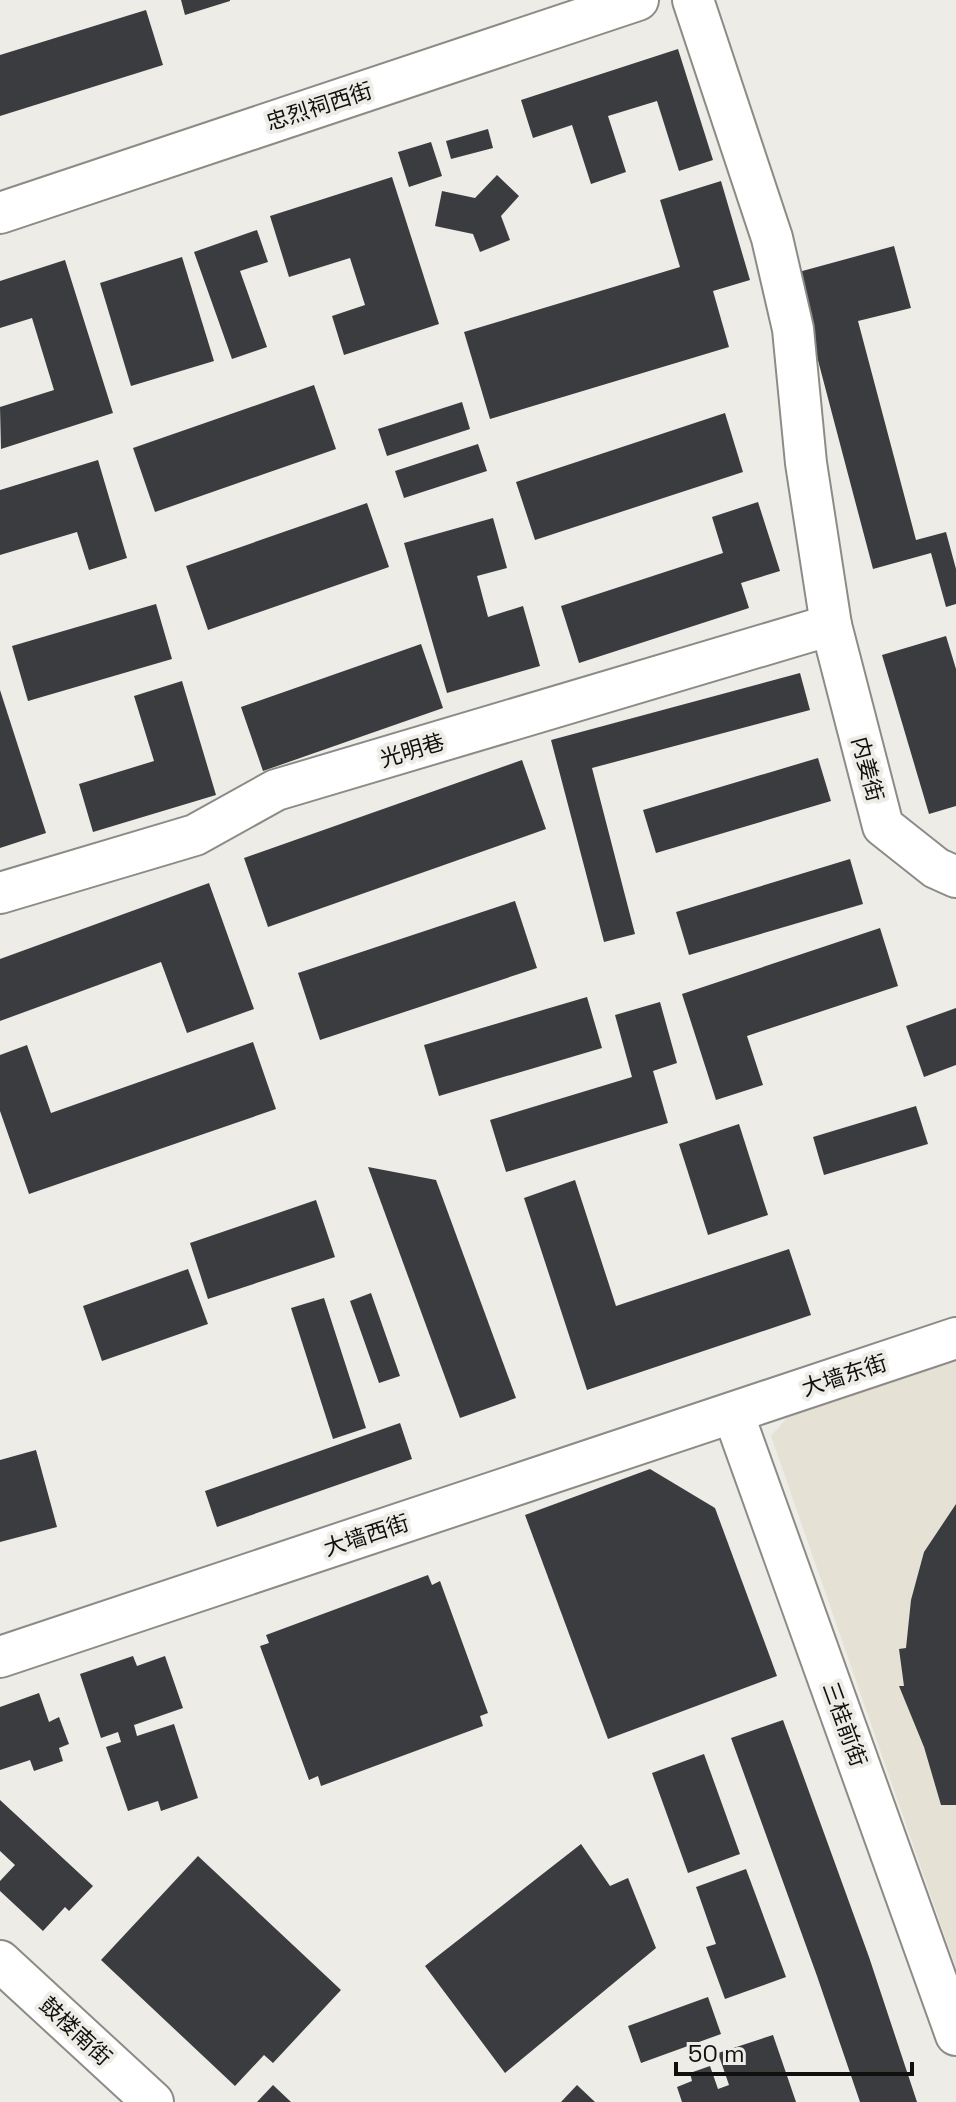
<svg xmlns="http://www.w3.org/2000/svg" width="956" height="2102" font-family="'Space Grotesk','Noto Sans SC',sans-serif">
  <rect width="100%" height="100%" fill="#eeece6"/>
  <polygon fill="#e5e1d4" points="956,1362 956,1968 771,1436 796,1408"/>
  <g fill="#3b3c40">
    <polygon points="181,0 230,0 230,1 185,15"/>
    <polygon points="146,10 163,65 0,116 0,55"/>
    <polygon points="678,49 713,160 679,171 657,101 608,116 626,172 591,184 572,125 533,138 521,100"/>
    <polygon points="488,129 493,148 451,159 446,141"/>
    <polygon points="431,142 442,176 409,187 398,152"/>
    <polygon points="497,175 519,196 501,216 510,240 480,252 473,234 435,226 442,191 475,198"/>
    <polygon points="392,177 439,324 344,355 332,316 365,305 350,258 289,277 270,216"/>
    <polygon points="721,181 750,280 713,291 729,347 490,419 464,332 680,267 660,200"/>
    <polygon points="257,230 268,262 240,271 267,347 232,359 194,252"/>
    <polygon points="894,246 911,308 858,321 916,540 946,532 956,569 956,604 946,607 931,553 873,569 795,273"/>
    <polygon points="182,257 214,361 131,386 100,283"/>
    <polygon points="65,260 113,413 1,449 0,407 54,390 32,318 0,328 0,281"/>
    <polygon points="314,385 336,449 155,512 133,448"/>
    <polygon points="462,402 470,429 387,456 378,429"/>
    <polygon points="725,413 743,472 535,540 516,482"/>
    <polygon points="478,444 487,471 404,498 395,471"/>
    <polygon points="98,460 127,558 89,570 77,532 0,555 0,490"/>
    <polygon points="758,502 780,571 741,583 749,608 579,663 561,606 723,553 712,517"/>
    <polygon points="367,503 389,567 208,630 186,566"/>
    <polygon points="493,518 507,568 477,576 488,617 523,606 540,666 447,693 404,543"/>
    <polygon points="156,604 172,659 28,701 12,646"/>
    <polygon points="946,636 956,669 956,806 929,814 882,655"/>
    <polygon points="421,644 443,708 263,771 241,707"/>
    <polygon points="800,673 810,710 592,768 635,934 604,942 551,740"/>
    <polygon points="182,681 216,795 93,832 79,784 154,761 134,696"/>
    <polygon points="0,690 46,833 0,848"/>
    <polygon points="818,758 831,801 656,853 643,810"/>
    <polygon points="522,760 546,829 268,927 244,858"/>
    <polygon points="850,859 863,904 689,955 676,912"/>
    <polygon points="209,883 254,1009 187,1033 161,962 0,1021 0,959"/>
    <polygon points="515,901 537,968 320,1040 298,973"/>
    <polygon points="880,928 898,986 747,1036 763,1085 716,1100 682,994"/>
    <polygon points="587,997 602,1048 439,1096 424,1045"/>
    <polygon points="660,1002 677,1063 653,1071 668,1123 506,1172 490,1120 632,1077 615,1015"/>
    <polygon points="956,1008 956,1065 924,1077 906,1026"/>
    <polygon points="253,1042 276,1109 29,1194 0,1111 0,1055 27,1045 51,1113"/>
    <polygon points="916,1106 928,1144 824,1175 813,1137"/>
    <polygon points="739,1124 768,1215 708,1235 679,1144"/>
    <polygon points="368,1167 436,1180 516,1398 460,1418"/>
    <polygon points="575,1180 616,1306 789,1249 811,1315 587,1390 524,1198"/>
    <polygon points="316,1200 335,1257 208,1299 190,1243"/>
    <polygon points="188,1269 208,1324 102,1361 83,1306"/>
    <polygon points="371,1293 400,1376 379,1383 350,1301"/>
    <polygon points="324,1298 366,1428 333,1439 291,1308"/>
    <polygon points="400,1423 412,1459 217,1527 205,1491"/>
    <polygon points="36,1450 57,1527 0,1542 0,1460"/>
    <polygon points="650,1469 715,1508 777,1676 608,1739 525,1515"/>
    <polygon points="956,1504 956,1805 941,1805 924,1747 899,1686 904,1686 899,1649 906,1648 911,1600 924,1552"/>
    <polygon points="428,1575 432,1585 440,1581 488,1713 480,1716 483,1726 321,1786 318,1776 309,1780 260,1646 269,1643 266,1635"/>
    <polygon points="133,1656 137,1666 165,1656 183,1708 134,1725 137,1736 174,1724 198,1798 161,1811 158,1801 128,1811 106,1747 121,1742 118,1732 101,1738 80,1674"/>
    <polygon points="39,1693 49,1722 59,1717 69,1744 59,1748 63,1761 34,1771 30,1760 0,1770 0,1707"/>
    <polygon points="783,1720 869,1957 917,2102 860,2102 817,1976 731,1738"/>
    <polygon points="704,1754 740,1854 688,1873 652,1773"/>
    <polygon points="0,1800 93,1886 69,1911 65,1907 43,1931 0,1891 0,1881 15,1865 0,1851"/>
    <polygon points="581,1844 610,1886 628,1878 656,1948 505,2073 425,1966"/>
    <polygon points="198,1856 341,1990 273,2063 264,2055 235,2086 101,1960"/>
    <polygon points="746,1869 786,1977 725,1999 706,1947 716,1944 696,1887"/>
    <polygon points="708,1997 721,2034 641,2063 628,2026"/>
    <polygon points="773,2035 796,2102 682,2102 677,2087 692,2081 690,2073 710,2066 718,2089 729,2085 718,2053"/>
    <polygon points="273,2085 291,2102 257,2102"/>
    <polygon points="577,2085 595,2102 561,2102"/>
  </g>
  <g fill="none" stroke-linecap="round" stroke-linejoin="round">
    <g stroke="#8c8b86" stroke-width="44">
      <g id="minor">
        <polyline points="693,0 772,238 793,329 806,463 831,625 883,826 936,868 956,877"/>
        <polyline points="0,213 638,0"/>
        <polyline points="0,893 195,835 276,790 831,625"/>
        <polyline points="733,1413 956,2035"/>
        <polyline points="0,1657 956,1338"/>
        <polyline points="0,1961 153,2102"/>
      </g>
    </g>
    <use href="#minor" stroke="#fff" stroke-width="40"/>
  </g>
  <g text-anchor="middle" stroke-width="8" stroke-linejoin="round" paint-order="stroke">
    <g font-size="22" fill="#10100e" stroke="#eeece6">
      <text transform="translate(319 106) rotate(-18)" y="8">忠烈祠西街</text>
      <text transform="translate(412 750) rotate(-17)" y="8">光明巷</text>
      <text transform="translate(868 769) rotate(75)" y="8">内姜街</text>
      <text transform="translate(844 1375) rotate(-18)" y="8">大墙东街</text>
      <text transform="translate(366 1535) rotate(-18)" y="8">大墙西街</text>
      <text transform="translate(845 1724) rotate(70)" y="8">三桂前街</text>
      <text transform="translate(76 2031) rotate(43)" y="8">鼓楼南街</text>
    </g>
  </g>
  <path d="M676 2062v12h236v-12" fill="none" stroke="#10100e" stroke-width="4"/>
  <text x="688" y="2062" font-size="24" fill="#10100e" stroke="#eeece6" stroke-width="6" paint-order="stroke">50 m</text>
</svg>
